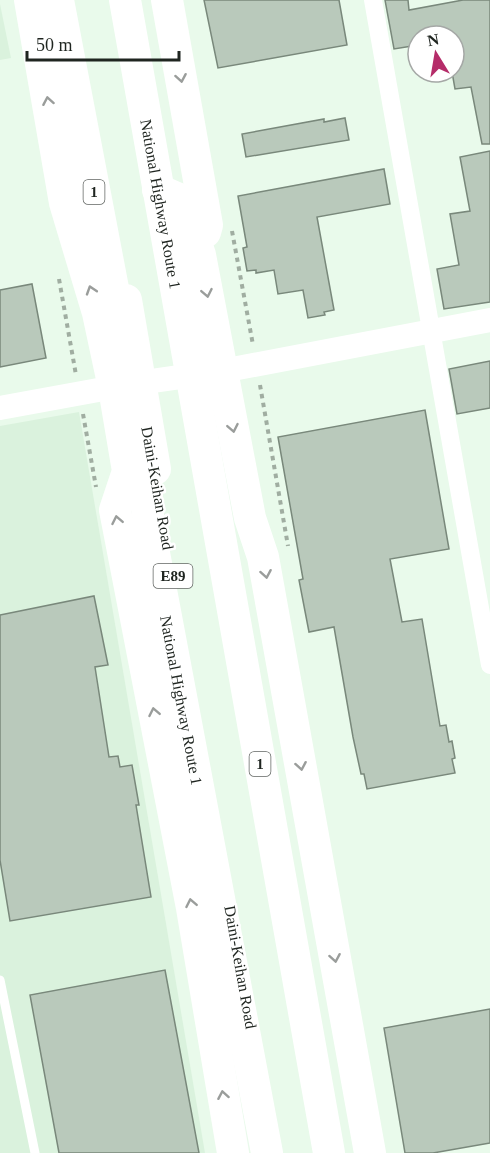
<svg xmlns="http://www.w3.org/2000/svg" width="490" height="1153" font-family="'Times New Roman',serif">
  <rect width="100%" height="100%" fill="#e9faeb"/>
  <g fill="#daf2dd">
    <polygon points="0,4 11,58 0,60"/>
    <polygon points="79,412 205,1153 0,1153 0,426"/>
  </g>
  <g fill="#b9c9bb" stroke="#79887b" stroke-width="1.5">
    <polygon points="204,0 339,0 347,45 218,68"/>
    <polygon points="385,0 408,0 409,10 463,0 490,0 490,144 482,144 471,87 455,89 452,72 454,72 454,36 418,36 418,45 394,49"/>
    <polygon points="345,118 349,140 246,157 242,134 324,119 324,122"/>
    <polygon points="490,151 490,302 444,309 437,269 459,265 450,214 470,211 460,157"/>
    <polygon points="384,169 390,204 317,217 334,310 324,312 325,315 308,318 303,290 278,294 274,270 256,273 256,270 247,271 243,248 247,247 238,196"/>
    <polygon points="32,284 46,358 0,367 0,290"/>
    <polygon points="490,361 490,408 457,414 449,369"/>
    <polygon points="425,410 449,549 390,559 402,622 422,619 440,726 446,725 449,742 452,741 455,758 452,759 455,773 367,789 364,774 361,774 353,737 334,627 309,632 299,580 303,579 278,437"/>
    <polygon points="94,596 108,665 95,667 109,757 118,756 120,767 132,765 139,805 136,805 151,897 10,921 0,860 0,615"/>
    <polygon points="165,970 199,1153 59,1153 30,995"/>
    <polygon points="490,1009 490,1143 433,1153 405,1153 384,1028"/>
  </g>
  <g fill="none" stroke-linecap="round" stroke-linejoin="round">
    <g stroke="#a0ada1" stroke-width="4" stroke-dasharray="4.5 4.5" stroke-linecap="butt">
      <polyline points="232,231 253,345"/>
      <polyline points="59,279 76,375"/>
      <polyline points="260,385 288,546"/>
      <polyline points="83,414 96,487"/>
    </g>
    <polyline stroke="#fff" stroke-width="9" points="0,980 35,1153"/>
    <polyline stroke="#fff" stroke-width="18" points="373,0 490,665"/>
    <polyline stroke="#fff" stroke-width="24" points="0,408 131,384 222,371 490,320"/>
    <g stroke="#fff" stroke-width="32">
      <polyline points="30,0 65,203 98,313 114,388 128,471 115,510 192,908 233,1153"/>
      <polyline points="58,0 120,325"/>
      <path id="s1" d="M125,0L329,1153"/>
      <polyline points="167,0 207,225 205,232"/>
      <polyline points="158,190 181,200 200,255 250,518 263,557 370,1153"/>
      <polyline points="126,300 155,469"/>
      <path id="s2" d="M139,449L151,537L267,1153"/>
    </g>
  </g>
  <defs><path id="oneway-chevron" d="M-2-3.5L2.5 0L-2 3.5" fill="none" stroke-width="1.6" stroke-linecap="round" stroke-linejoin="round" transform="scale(1.5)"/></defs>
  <g stroke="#9a9d9b">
    <use href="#oneway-chevron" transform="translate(181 78) rotate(80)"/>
    <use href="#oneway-chevron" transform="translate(48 101) rotate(-100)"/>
    <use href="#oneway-chevron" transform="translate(91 290) rotate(-108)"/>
    <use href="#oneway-chevron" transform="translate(207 293) rotate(79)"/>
    <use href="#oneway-chevron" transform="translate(233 428) rotate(79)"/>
    <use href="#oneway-chevron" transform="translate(117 520) rotate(-101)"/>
    <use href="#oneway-chevron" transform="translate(266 574) rotate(80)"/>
    <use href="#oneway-chevron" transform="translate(154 712) rotate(-101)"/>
    <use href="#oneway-chevron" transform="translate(301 766) rotate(80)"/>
    <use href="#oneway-chevron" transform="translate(191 903) rotate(-101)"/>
    <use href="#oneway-chevron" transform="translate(335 958) rotate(80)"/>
    <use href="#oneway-chevron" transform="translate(223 1095) rotate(-100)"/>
  </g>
  <g text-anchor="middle" stroke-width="5" stroke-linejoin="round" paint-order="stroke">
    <g fill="#fff" stroke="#626663" stroke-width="1.5">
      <rect x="83.5" y="180" width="21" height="24" rx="4.5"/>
      <rect x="153.5" y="564" width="39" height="24" rx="4.5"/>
      <rect x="249.5" y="752" width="21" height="24" rx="4.5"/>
    </g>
    <g font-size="15" font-weight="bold" fill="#1f2520">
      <text x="94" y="197">1</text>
      <text x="173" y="581">E89</text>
      <text x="260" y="769">1</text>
    </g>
    <g font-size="16" fill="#1f2520" stroke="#fff">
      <text dy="6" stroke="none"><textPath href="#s1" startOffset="207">National Highway Route 1</textPath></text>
      <text transform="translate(158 488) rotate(80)" y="6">Daini-Keihan Road</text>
      <text dy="6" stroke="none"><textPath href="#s2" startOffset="255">National Highway Route 1</textPath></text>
      <text transform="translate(241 967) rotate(80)" y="6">Daini-Keihan Road</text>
    </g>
  </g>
  <g transform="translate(436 54) rotate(349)"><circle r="28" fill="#ffffff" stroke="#a5a8a6" stroke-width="1.5"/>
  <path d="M0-4.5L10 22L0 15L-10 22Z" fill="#b52c69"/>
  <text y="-9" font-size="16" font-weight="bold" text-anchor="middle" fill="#1f2520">N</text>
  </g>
  <path d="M27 51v9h152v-9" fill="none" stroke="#1f2520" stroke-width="3"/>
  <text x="36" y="51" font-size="18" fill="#1f2520" stroke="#ffffff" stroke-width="4.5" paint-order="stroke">50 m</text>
</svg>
